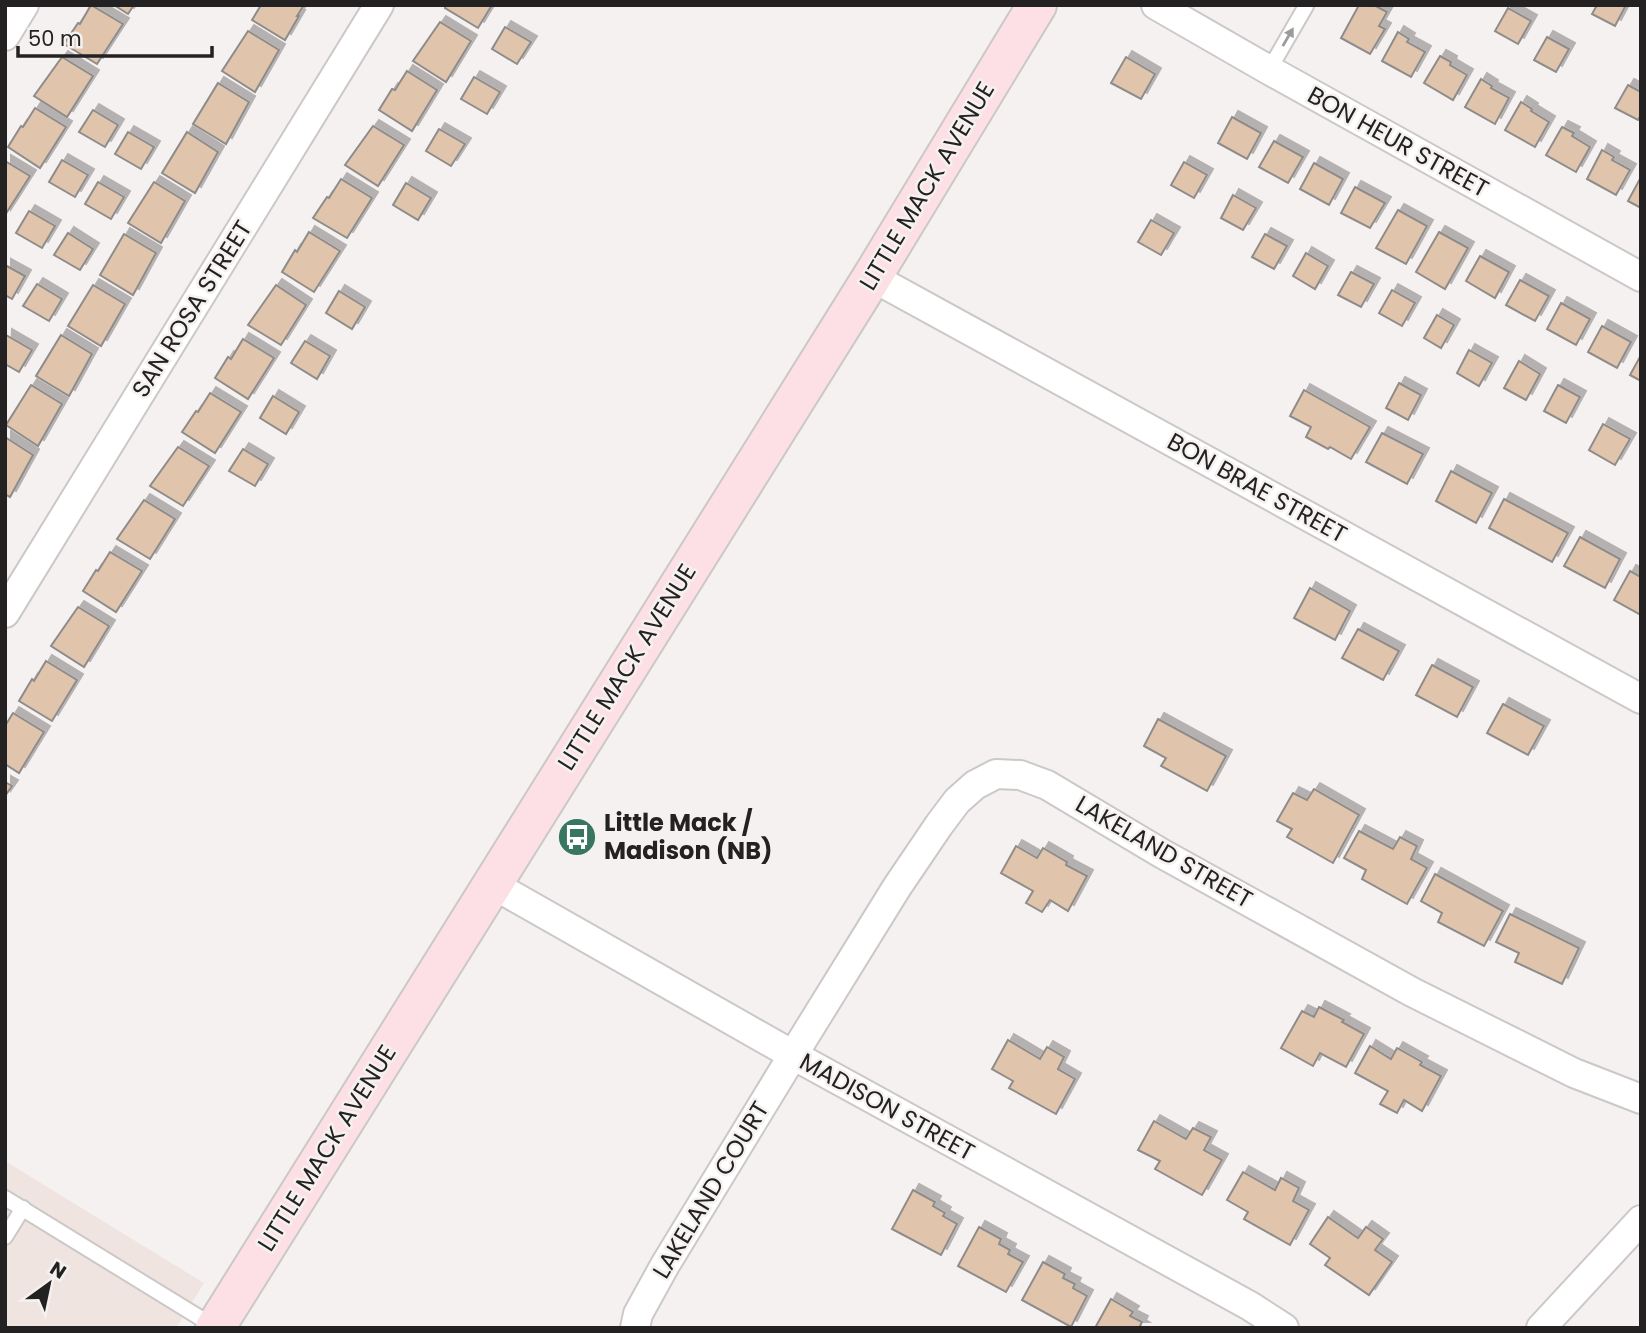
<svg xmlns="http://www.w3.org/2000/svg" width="1646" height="1333" font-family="Poppins,sans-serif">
  <defs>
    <filter id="shadow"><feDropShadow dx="6" dy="-6" stdDeviation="0" flood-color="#0004"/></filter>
  </defs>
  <rect width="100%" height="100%" fill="#f5f1f0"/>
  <polygon fill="#f0e4e1" points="5,1161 204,1283 176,1328 5,1328"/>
  <g fill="#e1c4ac" stroke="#8e8c8a" stroke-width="2" filter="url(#shadow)">
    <polygon points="91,5 123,24 97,64 64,44 78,23 80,24"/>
    <polygon points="114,5 134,5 128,14"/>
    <polygon points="261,5 304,5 297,16 299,16 285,40 252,20"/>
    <polygon points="446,5 492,5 478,28 445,8"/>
    <polygon points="1359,5 1374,5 1387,12 1379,26 1385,29 1370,54 1341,38"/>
    <polygon points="1597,5 1626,5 1615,26 1592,14"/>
    <polygon points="1508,8 1531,21 1518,44 1495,31"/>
    <polygon points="440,22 471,41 446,82 413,61"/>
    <polygon points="505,27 531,42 517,64 492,49"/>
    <polygon points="248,31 279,50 255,92 222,71"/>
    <polygon points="1398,32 1409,39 1407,42 1425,52 1411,77 1382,61"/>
    <polygon points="1547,37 1569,49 1556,72 1534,60"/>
    <polygon points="1440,56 1451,62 1450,65 1467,75 1453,100 1424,83"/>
    <polygon points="62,57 93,76 67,117 34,96"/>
    <polygon points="1126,57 1155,74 1141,99 1111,83"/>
    <polygon points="407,71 437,90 412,131 379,110 392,89 395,90"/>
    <polygon points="474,77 500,92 487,114 461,99"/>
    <polygon points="1481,79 1492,86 1491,88 1509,98 1495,124 1465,107"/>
    <polygon points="218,83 249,102 226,144 193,124"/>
    <polygon points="1628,85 1641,92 1641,115 1638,120 1615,108"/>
    <polygon points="1521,102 1532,109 1531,111 1549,122 1535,147 1505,130"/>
    <polygon points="35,108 66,127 40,168 8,147 21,126 23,127"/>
    <polygon points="93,110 118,125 105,147 79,132"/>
    <polygon points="1232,117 1261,133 1247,159 1218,143"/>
    <polygon points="373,126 404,145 378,186 345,165"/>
    <polygon points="1562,127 1574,133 1572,136 1590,147 1576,172 1546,155"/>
    <polygon points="439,129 465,144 451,166 426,151"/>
    <polygon points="128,132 154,147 141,169 115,154"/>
    <polygon points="187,132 218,152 195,193 162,173"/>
    <polygon points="1274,141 1303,157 1288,183 1259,167"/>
    <polygon points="1602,150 1614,157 1612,160 1630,170 1616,195 1587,179"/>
    <polygon points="62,160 88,175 75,197 49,182"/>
    <polygon points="5,161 30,176 5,215"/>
    <polygon points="1184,162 1207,175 1194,198 1171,185"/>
    <polygon points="1314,163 1343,179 1329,205 1300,189"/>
    <polygon points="1641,177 1641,208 1628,201"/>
    <polygon points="341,179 372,198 347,238 313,218 327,197 329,198"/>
    <polygon points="98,182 124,197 111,219 85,204"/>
    <polygon points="154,182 185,201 161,243 128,223"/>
    <polygon points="406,183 431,198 418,220 393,205"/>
    <polygon points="1355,187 1385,203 1370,228 1341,213"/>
    <polygon points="1233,195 1256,208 1243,230 1221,218"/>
    <polygon points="1398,210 1427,226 1406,264 1376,248"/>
    <polygon points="29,211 55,226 42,248 16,233"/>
    <polygon points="1151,220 1174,233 1161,255 1138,242"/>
    <polygon points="309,232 340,251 314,292 282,272 295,250 297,252"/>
    <polygon points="1439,232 1468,248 1445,289 1416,272"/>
    <polygon points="68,233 93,249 80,270 54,255"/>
    <polygon points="124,234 156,253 133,295 100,275"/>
    <polygon points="1265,234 1287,246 1274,269 1252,257"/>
    <polygon points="1306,253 1328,266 1315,289 1293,276"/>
    <polygon points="1480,256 1509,272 1495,298 1466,281"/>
    <polygon points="5,265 25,276 12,299 5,295"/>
    <polygon points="1351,272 1374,284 1361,307 1338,295"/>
    <polygon points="1520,280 1549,296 1535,321 1506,305"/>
    <polygon points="37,284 62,299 49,321 23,306"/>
    <polygon points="93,285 125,304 101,346 68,326"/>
    <polygon points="276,285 306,305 281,345 248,325"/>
    <polygon points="1392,290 1415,303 1402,326 1379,313"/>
    <polygon points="339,291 365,307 352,329 326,313"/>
    <polygon points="1561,303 1590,319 1576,345 1547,329"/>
    <polygon points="1437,315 1454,325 1441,348 1424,338"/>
    <polygon points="1602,326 1631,342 1617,368 1588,352"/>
    <polygon points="6,335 32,350 19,372 5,364"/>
    <polygon points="61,335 92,354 69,396 36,376"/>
    <polygon points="243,339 274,358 248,399 215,378 228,357 231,359"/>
    <polygon points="305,341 330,356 317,379 291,363"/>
    <polygon points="1469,350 1492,363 1479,386 1457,373"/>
    <polygon points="1641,355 1641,381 1630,375"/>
    <polygon points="1519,361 1540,374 1526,400 1504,388"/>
    <polygon points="1399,383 1421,395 1408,420 1386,408"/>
    <polygon points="31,385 62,404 38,446 6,425"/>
    <polygon points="1558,385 1580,397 1566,423 1544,411"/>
    <polygon points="1304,390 1370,427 1351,459 1330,447 1328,449 1306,437 1311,427 1290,416"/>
    <polygon points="210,393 241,412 215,453 182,432 196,411 198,412"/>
    <polygon points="273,396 299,412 286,434 260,418"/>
    <polygon points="1603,424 1630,439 1615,465 1589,450"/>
    <polygon points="1382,433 1423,454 1407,484 1366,462"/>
    <polygon points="5,437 33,455 10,497 5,494"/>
    <polygon points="178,447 209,466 183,506 150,486"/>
    <polygon points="243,449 268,464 255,486 229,471"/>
    <polygon points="1451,471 1492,493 1476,523 1436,501"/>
    <polygon points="1504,499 1568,533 1552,562 1489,528"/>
    <polygon points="144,500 175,519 150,559 117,539"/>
    <polygon points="1580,537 1620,559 1605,588 1564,566"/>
    <polygon points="110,552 142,571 116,612 83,591 96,570 98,571"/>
    <polygon points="1630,571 1641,577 1641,615 1614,600"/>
    <polygon points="1310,588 1350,611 1335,640 1294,618"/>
    <polygon points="78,607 109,626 84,667 51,646"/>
    <polygon points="1358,629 1399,651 1383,680 1342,658"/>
    <polygon points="46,661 77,680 52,721 19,701 32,679 34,681"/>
    <polygon points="1432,665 1473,687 1457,717 1416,695"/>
    <polygon points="1503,704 1544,726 1528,755 1487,733"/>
    <polygon points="13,713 44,732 19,773 5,764 5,726"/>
    <polygon points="1158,719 1226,756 1207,791 1161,766 1166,758 1144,746"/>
    <polygon points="5,782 12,786 5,796"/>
    <polygon points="1314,789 1359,815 1333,863 1287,837 1292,829 1277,821 1293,793 1307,800"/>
    <polygon points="1359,831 1393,849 1400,837 1417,846 1411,859 1427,868 1407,904 1362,879 1366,870 1344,858"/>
    <polygon points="1016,846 1037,858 1043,848 1067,862 1066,865 1087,876 1068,911 1050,900 1042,912 1026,903 1033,891 1001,873"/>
    <polygon points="1435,874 1503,911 1484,946 1438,922 1442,913 1421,901"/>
    <polygon points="1510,914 1579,948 1562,984 1515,962 1519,953 1496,942"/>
    <polygon points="1319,1007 1344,1020 1342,1022 1364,1034 1346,1067 1320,1053 1313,1066 1281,1048 1302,1011 1314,1017"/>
    <polygon points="1008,1040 1040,1059 1047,1047 1064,1057 1058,1069 1075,1079 1056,1114 1009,1088 1013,1081 992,1069"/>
    <polygon points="1370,1046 1391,1059 1397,1048 1422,1062 1420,1065 1441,1076 1422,1111 1404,1100 1397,1113 1380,1104 1388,1091 1355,1073"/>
    <polygon points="1154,1121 1186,1139 1193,1128 1211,1137 1204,1150 1222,1160 1202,1195 1155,1169 1160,1161 1138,1150"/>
    <polygon points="1243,1172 1275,1190 1281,1178 1299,1188 1293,1201 1309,1210 1290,1245 1244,1219 1248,1212 1227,1200"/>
    <polygon points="913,1190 935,1202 933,1206 945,1213 943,1216 957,1224 941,1255 892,1229"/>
    <polygon points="1328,1217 1358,1238 1366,1227 1383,1239 1375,1250 1392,1262 1369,1295 1325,1265 1330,1258 1310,1244"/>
    <polygon points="979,1227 1001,1239 999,1244 1010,1250 1008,1254 1023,1262 1006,1292 958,1266"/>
    <polygon points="1043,1262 1065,1274 1063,1278 1075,1284 1073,1288 1087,1296 1071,1327 1022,1300"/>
    <polygon points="1111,1299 1133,1312 1130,1316 1142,1322 1140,1326 1143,1328 1095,1328"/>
  </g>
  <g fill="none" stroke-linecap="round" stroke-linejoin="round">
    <g stroke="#ccc8c7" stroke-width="18">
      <g id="service">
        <polyline points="1269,70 1306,6 1304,5"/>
        <polyline points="5,1198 215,1327"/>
        <polyline points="5,1237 23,1208"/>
      </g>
    </g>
    <g stroke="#ccc8c7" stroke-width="32">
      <g id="minor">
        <polyline points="1156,5 1269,70 1641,277"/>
        <polyline points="5,36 24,5"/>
        <polyline points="872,277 1641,699"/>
        <polyline points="5,613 379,5"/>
        <polyline points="492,884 793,1055 1250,1306 1284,1328"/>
        <polyline points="635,1328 638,1314 665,1265 793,1055 897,887 939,825 957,801 975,785 996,774 1020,775 1047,785 1161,853 1412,992 1574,1073 1641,1099"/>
        <polyline points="1541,1328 1641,1220"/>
      </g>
    </g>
    <g stroke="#ccc8c7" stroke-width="42">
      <polyline id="secondary" points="215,1328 872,277 1037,5"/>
    </g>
    <use href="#service" stroke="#fff" stroke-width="14"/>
    <use href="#minor" stroke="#fff" stroke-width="28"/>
    <use href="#secondary" stroke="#fce0e6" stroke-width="38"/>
  </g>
  <defs><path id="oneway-solid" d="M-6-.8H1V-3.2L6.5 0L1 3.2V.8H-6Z" transform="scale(1.75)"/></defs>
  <use fill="#9c9b9b" href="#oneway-solid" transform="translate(1288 37) rotate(-60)"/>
  <defs>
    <g id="bus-disc" transform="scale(2.0125)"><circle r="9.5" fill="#397661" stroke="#f5f1f0"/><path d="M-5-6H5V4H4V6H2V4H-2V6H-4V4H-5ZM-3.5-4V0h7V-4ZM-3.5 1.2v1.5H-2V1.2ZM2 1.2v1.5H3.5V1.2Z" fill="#fff"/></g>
  </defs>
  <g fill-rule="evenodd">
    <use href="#bus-disc" x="577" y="837"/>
  </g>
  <g text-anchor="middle" stroke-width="5" stroke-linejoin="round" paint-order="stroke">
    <g font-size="24" fill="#232121" stroke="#f5f1f0">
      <text transform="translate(1398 142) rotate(29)" y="8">BON HEUR STREET</text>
      <text transform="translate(927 186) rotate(-59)" y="8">LITTLE MACK AVENUE</text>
      <text transform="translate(192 309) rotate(-58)" y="8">SAN ROSA STREET</text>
      <text transform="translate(1257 488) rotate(29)" y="8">BON BRAE STREET</text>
      <text transform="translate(627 667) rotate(-58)" y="8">LITTLE MACK AVENUE</text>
      <text transform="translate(1164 852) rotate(30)" y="8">LAKELAND STREET</text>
      <text transform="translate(887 1107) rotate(29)" y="8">MADISON STREET</text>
      <text transform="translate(327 1148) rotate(-58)" y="8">LITTLE MACK AVENUE</text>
      <text transform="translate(711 1190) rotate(-59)" y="8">LAKELAND COURT</text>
    </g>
    <g font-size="24" font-weight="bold" fill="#232121" stroke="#f5f1f0" text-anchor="start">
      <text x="604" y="831">Little Mack /<tspan x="604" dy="28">Madison (NB)</tspan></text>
    </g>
  </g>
  <rect width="1646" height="1333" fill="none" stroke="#232121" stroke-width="14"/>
  <g transform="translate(49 1284) rotate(33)" stroke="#f5f1f0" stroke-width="5" paint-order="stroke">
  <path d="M0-5L12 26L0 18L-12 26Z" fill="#232121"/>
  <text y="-10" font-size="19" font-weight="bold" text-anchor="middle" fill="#232121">N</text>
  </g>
  <path d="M18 46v10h194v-10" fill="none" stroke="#232121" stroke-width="3.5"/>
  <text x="28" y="46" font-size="21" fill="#232121" stroke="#f5f1f0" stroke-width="5" paint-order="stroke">50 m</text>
</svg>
